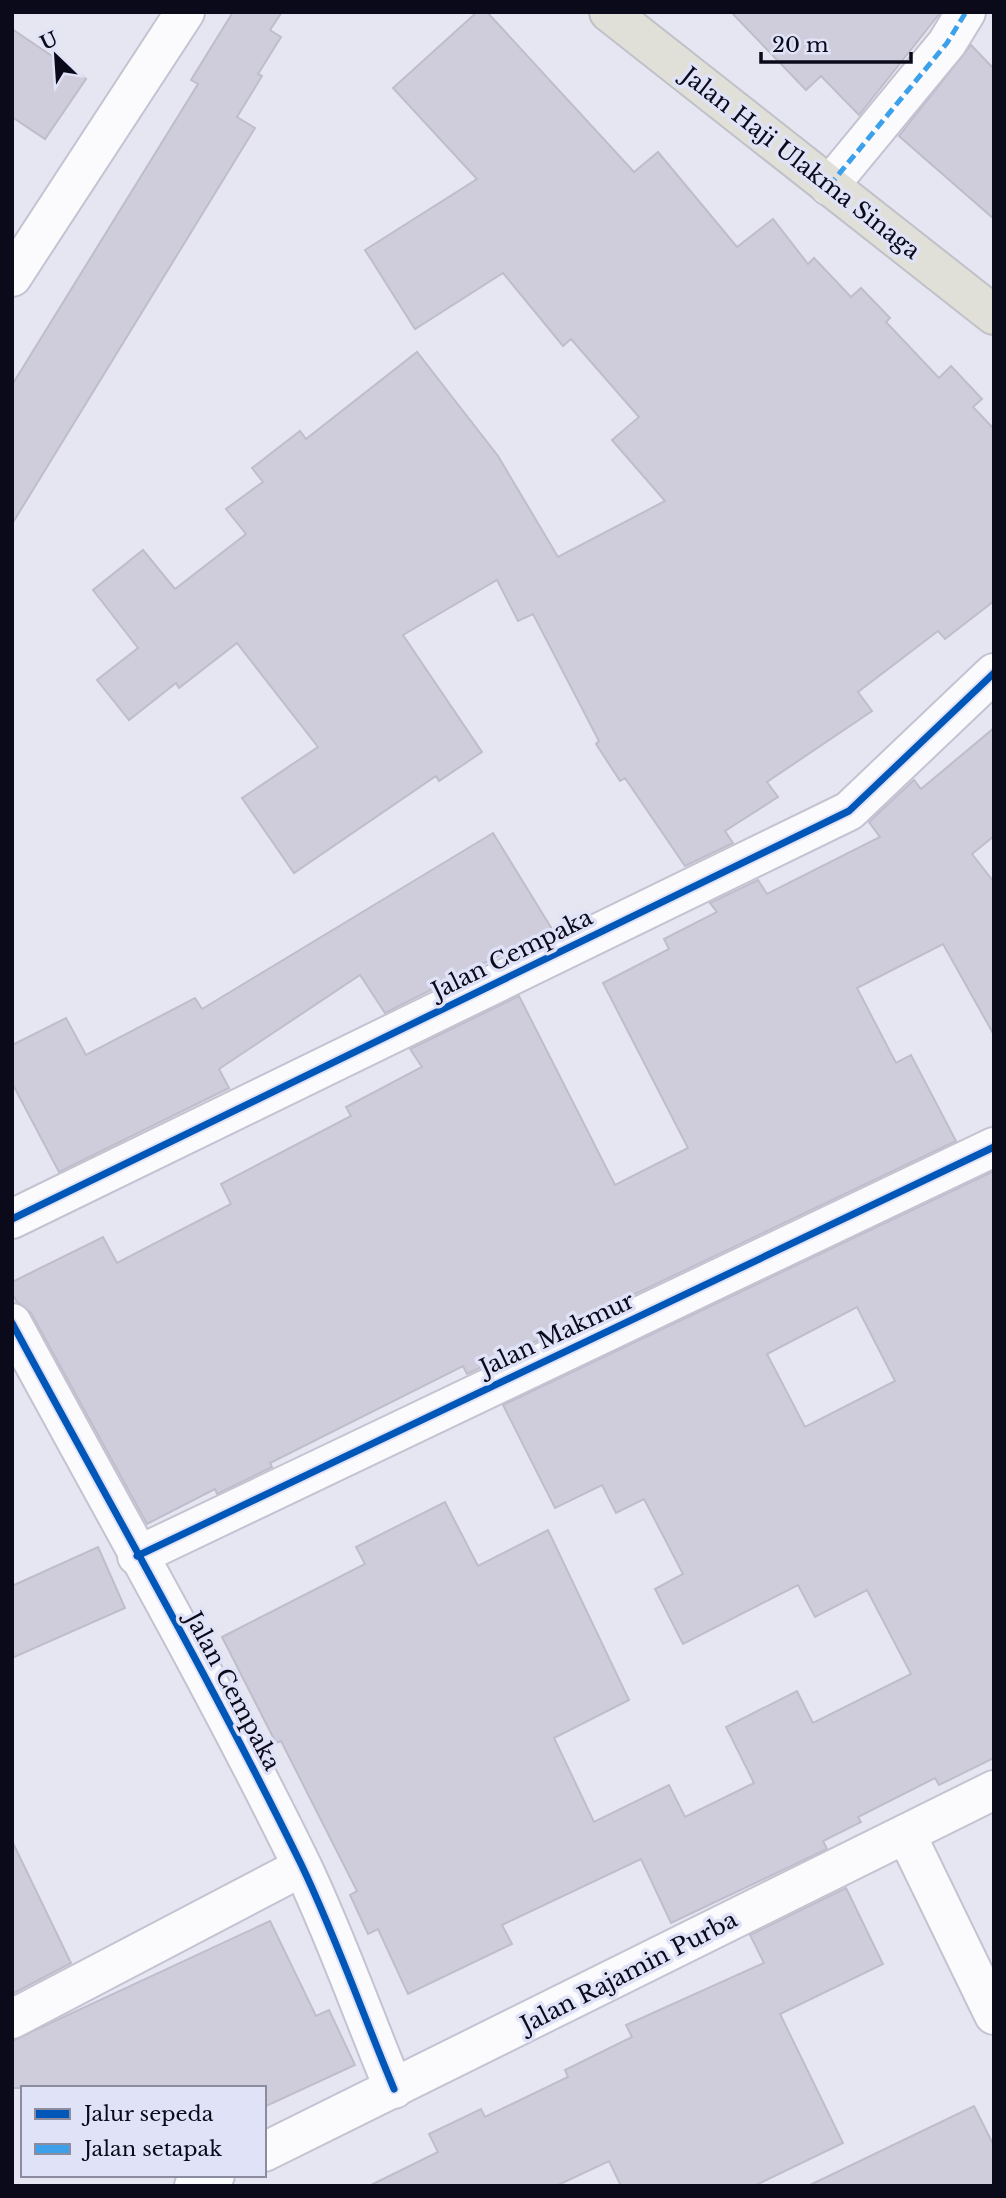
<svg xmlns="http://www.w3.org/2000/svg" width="1006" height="2198" font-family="'Libre Baskerville',serif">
  <rect width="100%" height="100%" fill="#e5e6f2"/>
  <g fill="#cfccdc" stroke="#c0bdcb" stroke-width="2" fill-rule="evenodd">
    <polygon points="233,12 282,12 270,30 281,37 258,74 262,76 237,117 255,128 12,524 12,385 198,84 191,80"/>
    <polygon points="477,12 487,12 634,172 658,152 737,247 773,219 808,264 814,258 851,297 861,288 890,318 886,322 939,378 951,366 982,399 973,407 994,429 994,601 945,639 938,631 858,692 872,711 767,782 778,797 725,831 733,843 685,866 625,778 620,781 596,744 599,741 533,614 518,621 497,580 403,635 482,752 439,781 436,776 294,873 242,798 318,747 237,643 179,688 176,683 129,720 97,680 138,648 93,590 143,550 175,589 246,534 226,509 263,482 252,468 300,431 306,439 417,352 498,456 558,557 665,501 612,440 639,417 571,339 563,346 503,273 415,329 365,250 477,179 393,88"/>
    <polygon points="731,12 940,12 940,13 859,115 821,76 806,90"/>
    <polygon points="12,29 86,79 45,139 12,117"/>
    <polygon points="971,45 994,69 994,219 899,136"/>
    <polygon points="994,728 994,836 972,854 994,882 994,1035 943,944 857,988 896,1063 911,1055 956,1141 467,1374 463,1366 270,1463 272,1467 217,1494 215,1489 147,1524 31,1313 17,1302 12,1293 12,1282 103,1237 117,1263 231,1204 221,1184 351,1116 346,1107 422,1067 410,1049 519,996 615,1185 688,1148 603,983 669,949 664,939 717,912 710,903 758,880 767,894 880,837 869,822 914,780 921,789"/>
    <polygon points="493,833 552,929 385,1013 360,975 219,1069 229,1088 59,1172 12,1083 12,1045 66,1018 86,1055 195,998 202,1009"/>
    <path d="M994,1171V1758L939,1785L935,1778L858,1817L861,1822L823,1841L827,1849L671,1923L641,1859L502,1925L512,1944L408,1994L378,1929L368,1934L350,1895L357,1891L281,1741L276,1743L222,1637L365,1564L356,1547L445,1502L478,1566L548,1530L629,1700L554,1738L594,1822L669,1785L685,1817L754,1783L726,1727L797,1691L813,1723L911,1674L867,1590L815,1617L798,1585L683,1644L655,1589L683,1574L644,1499L616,1513L602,1485L555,1508L503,1405ZM857,1307L895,1381L805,1427L767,1354Z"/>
    <polygon points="98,1547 125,1608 12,1658 12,1586"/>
    <polygon points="12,1841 71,1963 12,1994"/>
    <polygon points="846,1888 883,1964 780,2014 843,2143 754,2186 621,2186 609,2161 556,2186 369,2186 438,2152 429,2134 481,2109 485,2117 568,2077 565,2070 632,2037 626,2025 764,1963 750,1935"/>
    <polygon points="270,1921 316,2016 329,2010 355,2065 264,2107 264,2088 12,2088 12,2041"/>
    <polygon points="974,2106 994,2146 994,2186 808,2186"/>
  </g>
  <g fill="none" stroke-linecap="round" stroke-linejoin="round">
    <g stroke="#c3c3d2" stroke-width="42">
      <g id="street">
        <polyline points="829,186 947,43 966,12"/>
        <polyline points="12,277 185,12"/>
        <polyline points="12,1219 849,811 994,673"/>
        <path d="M12,1323C109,1503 211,1680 301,1864C336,1937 363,2015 394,2089"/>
        <polyline points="137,1556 994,1147"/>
        <polyline points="906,1834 994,2015"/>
        <polyline points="12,2019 302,1867"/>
        <polyline points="264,2152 994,1790"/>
        <polyline points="194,2186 215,2175"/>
      </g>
    </g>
    <g stroke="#c0c1c8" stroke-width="42">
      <polyline id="primary" points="609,12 994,315"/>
    </g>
    <use href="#street" stroke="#fbfbfd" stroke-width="38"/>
    <use href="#primary" stroke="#e0dfd8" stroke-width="38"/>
    <polyline stroke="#3ca1ea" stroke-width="5" stroke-dasharray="10 5" stroke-linecap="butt" points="829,186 947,43 966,12"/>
    <g stroke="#e0e2f7" stroke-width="11">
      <g id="cycleway">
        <polyline points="12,1219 849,811 994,673"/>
        <path d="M12,1323C109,1503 211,1680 301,1864C336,1937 363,2015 394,2089"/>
        <polyline points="137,1556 994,1147"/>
      </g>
    </g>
    <use href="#cycleway" stroke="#0057b8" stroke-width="7"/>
  </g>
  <g text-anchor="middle" stroke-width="7" stroke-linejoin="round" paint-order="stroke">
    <g font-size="23" fill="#0b0a1b" stroke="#e0e2f7">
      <text transform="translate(801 163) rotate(38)" y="8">Jalan Haji Ulakma Sinaga</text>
      <text transform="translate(512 954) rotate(-26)" y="8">Jalan Cempaka</text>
      <text transform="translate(557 1334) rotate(-25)" y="8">Jalan Makmur</text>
      <text transform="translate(233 1691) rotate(62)" y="8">Jalan Cempaka</text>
      <text transform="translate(629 1972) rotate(-27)" y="8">Jalan Rajamin Purba</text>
    </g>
  </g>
  <rect width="1006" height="2198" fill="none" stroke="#0b0a1b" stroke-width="28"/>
  <rect x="21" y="2086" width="245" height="91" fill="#e0e2f7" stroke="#8b8c9f" stroke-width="2"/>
  <rect x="35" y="2109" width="35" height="10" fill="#0057b8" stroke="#8b8c9f" stroke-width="2"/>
  <text x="84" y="2121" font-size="21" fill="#0b0a1b">Jalur sepeda</text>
  <rect x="35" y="2144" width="35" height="10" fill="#3ca1ea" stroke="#8b8c9f" stroke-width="2"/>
  <text x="84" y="2156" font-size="21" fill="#0b0a1b">Jalan setapak</text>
  <g transform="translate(56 56) rotate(335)" stroke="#e0e2f7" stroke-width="5" paint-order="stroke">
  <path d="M0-5L12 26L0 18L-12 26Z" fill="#0b0a1b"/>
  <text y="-10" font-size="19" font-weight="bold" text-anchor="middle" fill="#0b0a1b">U</text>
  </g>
  <path d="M761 52v10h150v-10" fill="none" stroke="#0b0a1b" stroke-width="3.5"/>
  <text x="772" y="52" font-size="21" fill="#0b0a1b" stroke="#e0e2f7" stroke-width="5" paint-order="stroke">20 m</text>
</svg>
